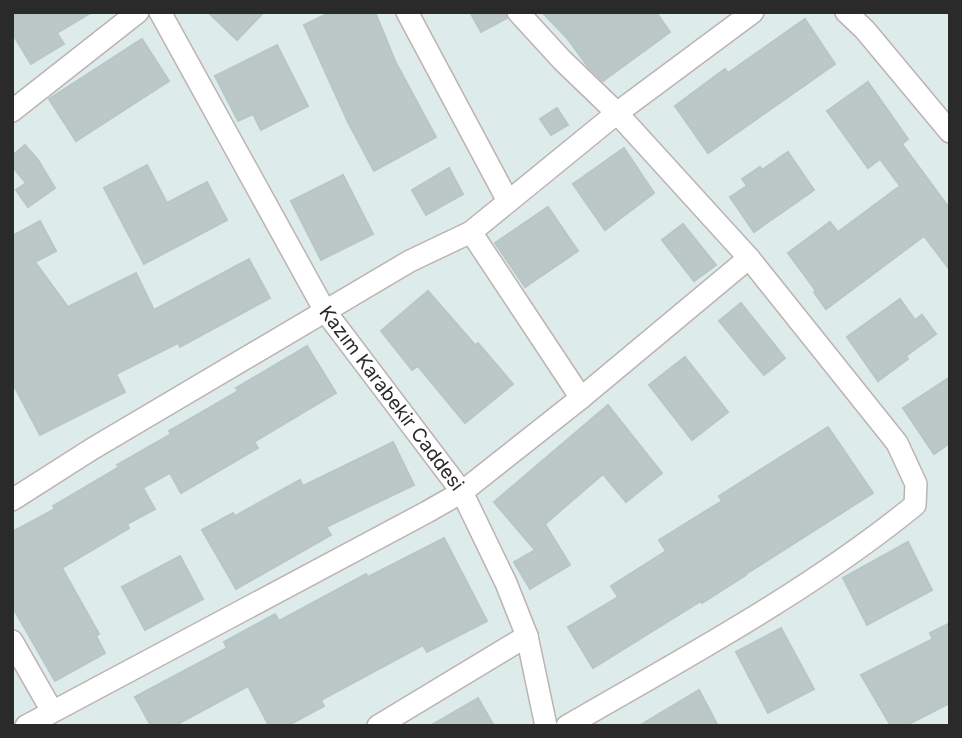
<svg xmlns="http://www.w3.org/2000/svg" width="962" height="738" font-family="Inter,sans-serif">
  <rect width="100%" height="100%" fill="#ddebeb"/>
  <g fill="#bcc7c7" stroke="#b7c6c7" stroke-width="2">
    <polygon points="12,12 92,12 57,33 64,44 31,64 12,33"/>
    <polygon points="208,12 264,12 237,40"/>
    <polygon points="331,12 375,12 395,61 436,137 374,171 348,122 304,25"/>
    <polygon points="470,12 505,12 507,18 481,32"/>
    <polygon points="542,12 656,12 670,32 603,81 589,68 567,38"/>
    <polygon points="805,19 835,64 708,153 675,106 725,69 728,73"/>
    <polygon points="142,39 169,81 76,141 49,99"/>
    <polygon points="277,45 308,106 261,130 253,114 238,121 215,76"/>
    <polygon points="868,82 908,139 902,144 950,209 950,270 924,236 826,309 814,292 816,291 788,253 830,222 838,232 900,186 880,159 868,168 827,111"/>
    <polygon points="557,108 568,125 551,135 540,119"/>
    <polygon points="25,145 38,160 55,188 28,207 16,190 26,183 12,166 12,156"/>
    <polygon points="624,148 654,193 605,230 573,184"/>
    <polygon points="788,152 814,190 754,232 730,197 747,186 742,179 760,167 762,170"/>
    <polygon points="147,165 167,203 207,182 227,220 144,264 104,188"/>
    <polygon points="449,168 463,194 426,215 412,190"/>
    <polygon points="343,175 373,234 321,260 291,201"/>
    <polygon points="548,207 578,251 525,287 495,243"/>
    <polygon points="40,221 56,251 35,262 68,307 136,273 154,310 249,259 270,298 180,347 178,343 116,374 125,392 40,435 12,382 12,236"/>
    <polygon points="683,224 716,265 694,281 662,240"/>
    <polygon points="428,291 475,345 478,343 513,384 465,423 418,366 412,370 381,331"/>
    <polygon points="900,299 915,320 922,315 936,334 906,356 908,359 878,381 847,337"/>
    <polygon points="741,303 785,358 764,375 719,321"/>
    <polygon points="307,346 336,393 254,442 258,448 181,493 170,473 143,488 155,509 127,524 129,528 62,568 99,634 96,636 105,653 55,681 12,606 12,532 55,509 53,506 119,467 117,465 171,434 169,431 238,391 236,388"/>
    <polygon points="685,357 728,412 692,440 649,385"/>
    <polygon points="950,377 950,443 934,454 903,408"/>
    <polygon points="608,405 662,473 626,502 603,474 545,524 570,565 530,589 514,562 535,550 494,502"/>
    <polygon points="828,427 873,493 746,574 746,575 702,603 701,601 593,668 568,627 618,597 611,586 666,551 659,540 722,501 719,496"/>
    <polygon points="393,442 414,485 326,527 331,535 236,589 202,530 233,513 235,516 300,480 303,486"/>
    <polygon points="444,538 487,621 427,652 423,645 321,700 324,706 287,726 269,726 248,686 174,726 151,726 135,697 227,648 224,642 275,614 279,621 366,574 368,577"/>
    <polygon points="908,542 932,590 867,625 843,578"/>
    <polygon points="180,556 203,599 145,630 122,587"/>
    <polygon points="950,623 950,703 905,726 891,726 861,675 933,639 930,633"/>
    <polygon points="781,628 814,689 768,713 736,652"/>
    <polygon points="699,690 718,726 639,726"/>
    <polygon points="478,698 494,726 430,726"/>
  </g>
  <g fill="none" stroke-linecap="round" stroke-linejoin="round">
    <g stroke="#bdb3b0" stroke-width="24">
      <g id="minor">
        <polyline points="160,12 325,311 462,492 506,583 527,636 546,726"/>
        <polyline points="407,12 508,201"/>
        <path d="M518,12L562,60L617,113L749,258L897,443L916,484L915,505C808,592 686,657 567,726"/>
        <polyline points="846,12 865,30 950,132"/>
        <polyline points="12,111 138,12"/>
        <polyline points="471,232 581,398 749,258"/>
        <polyline points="12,500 92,449 410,261 471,232 617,113 753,12"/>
        <polyline points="12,641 52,711"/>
        <polyline points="26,726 427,512 462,492 581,398"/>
        <polyline points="378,726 527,636"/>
      </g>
    </g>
    <use href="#minor" stroke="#fff" stroke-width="21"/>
  </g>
  <g text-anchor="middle" stroke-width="5" stroke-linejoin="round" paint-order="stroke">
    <g font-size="19" fill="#2a2a2a" stroke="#fff">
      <text transform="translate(392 398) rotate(53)" y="7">Kazım Karabekir Caddesi</text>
    </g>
  </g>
  <rect width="962" height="738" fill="none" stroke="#2a2a2a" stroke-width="28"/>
</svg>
